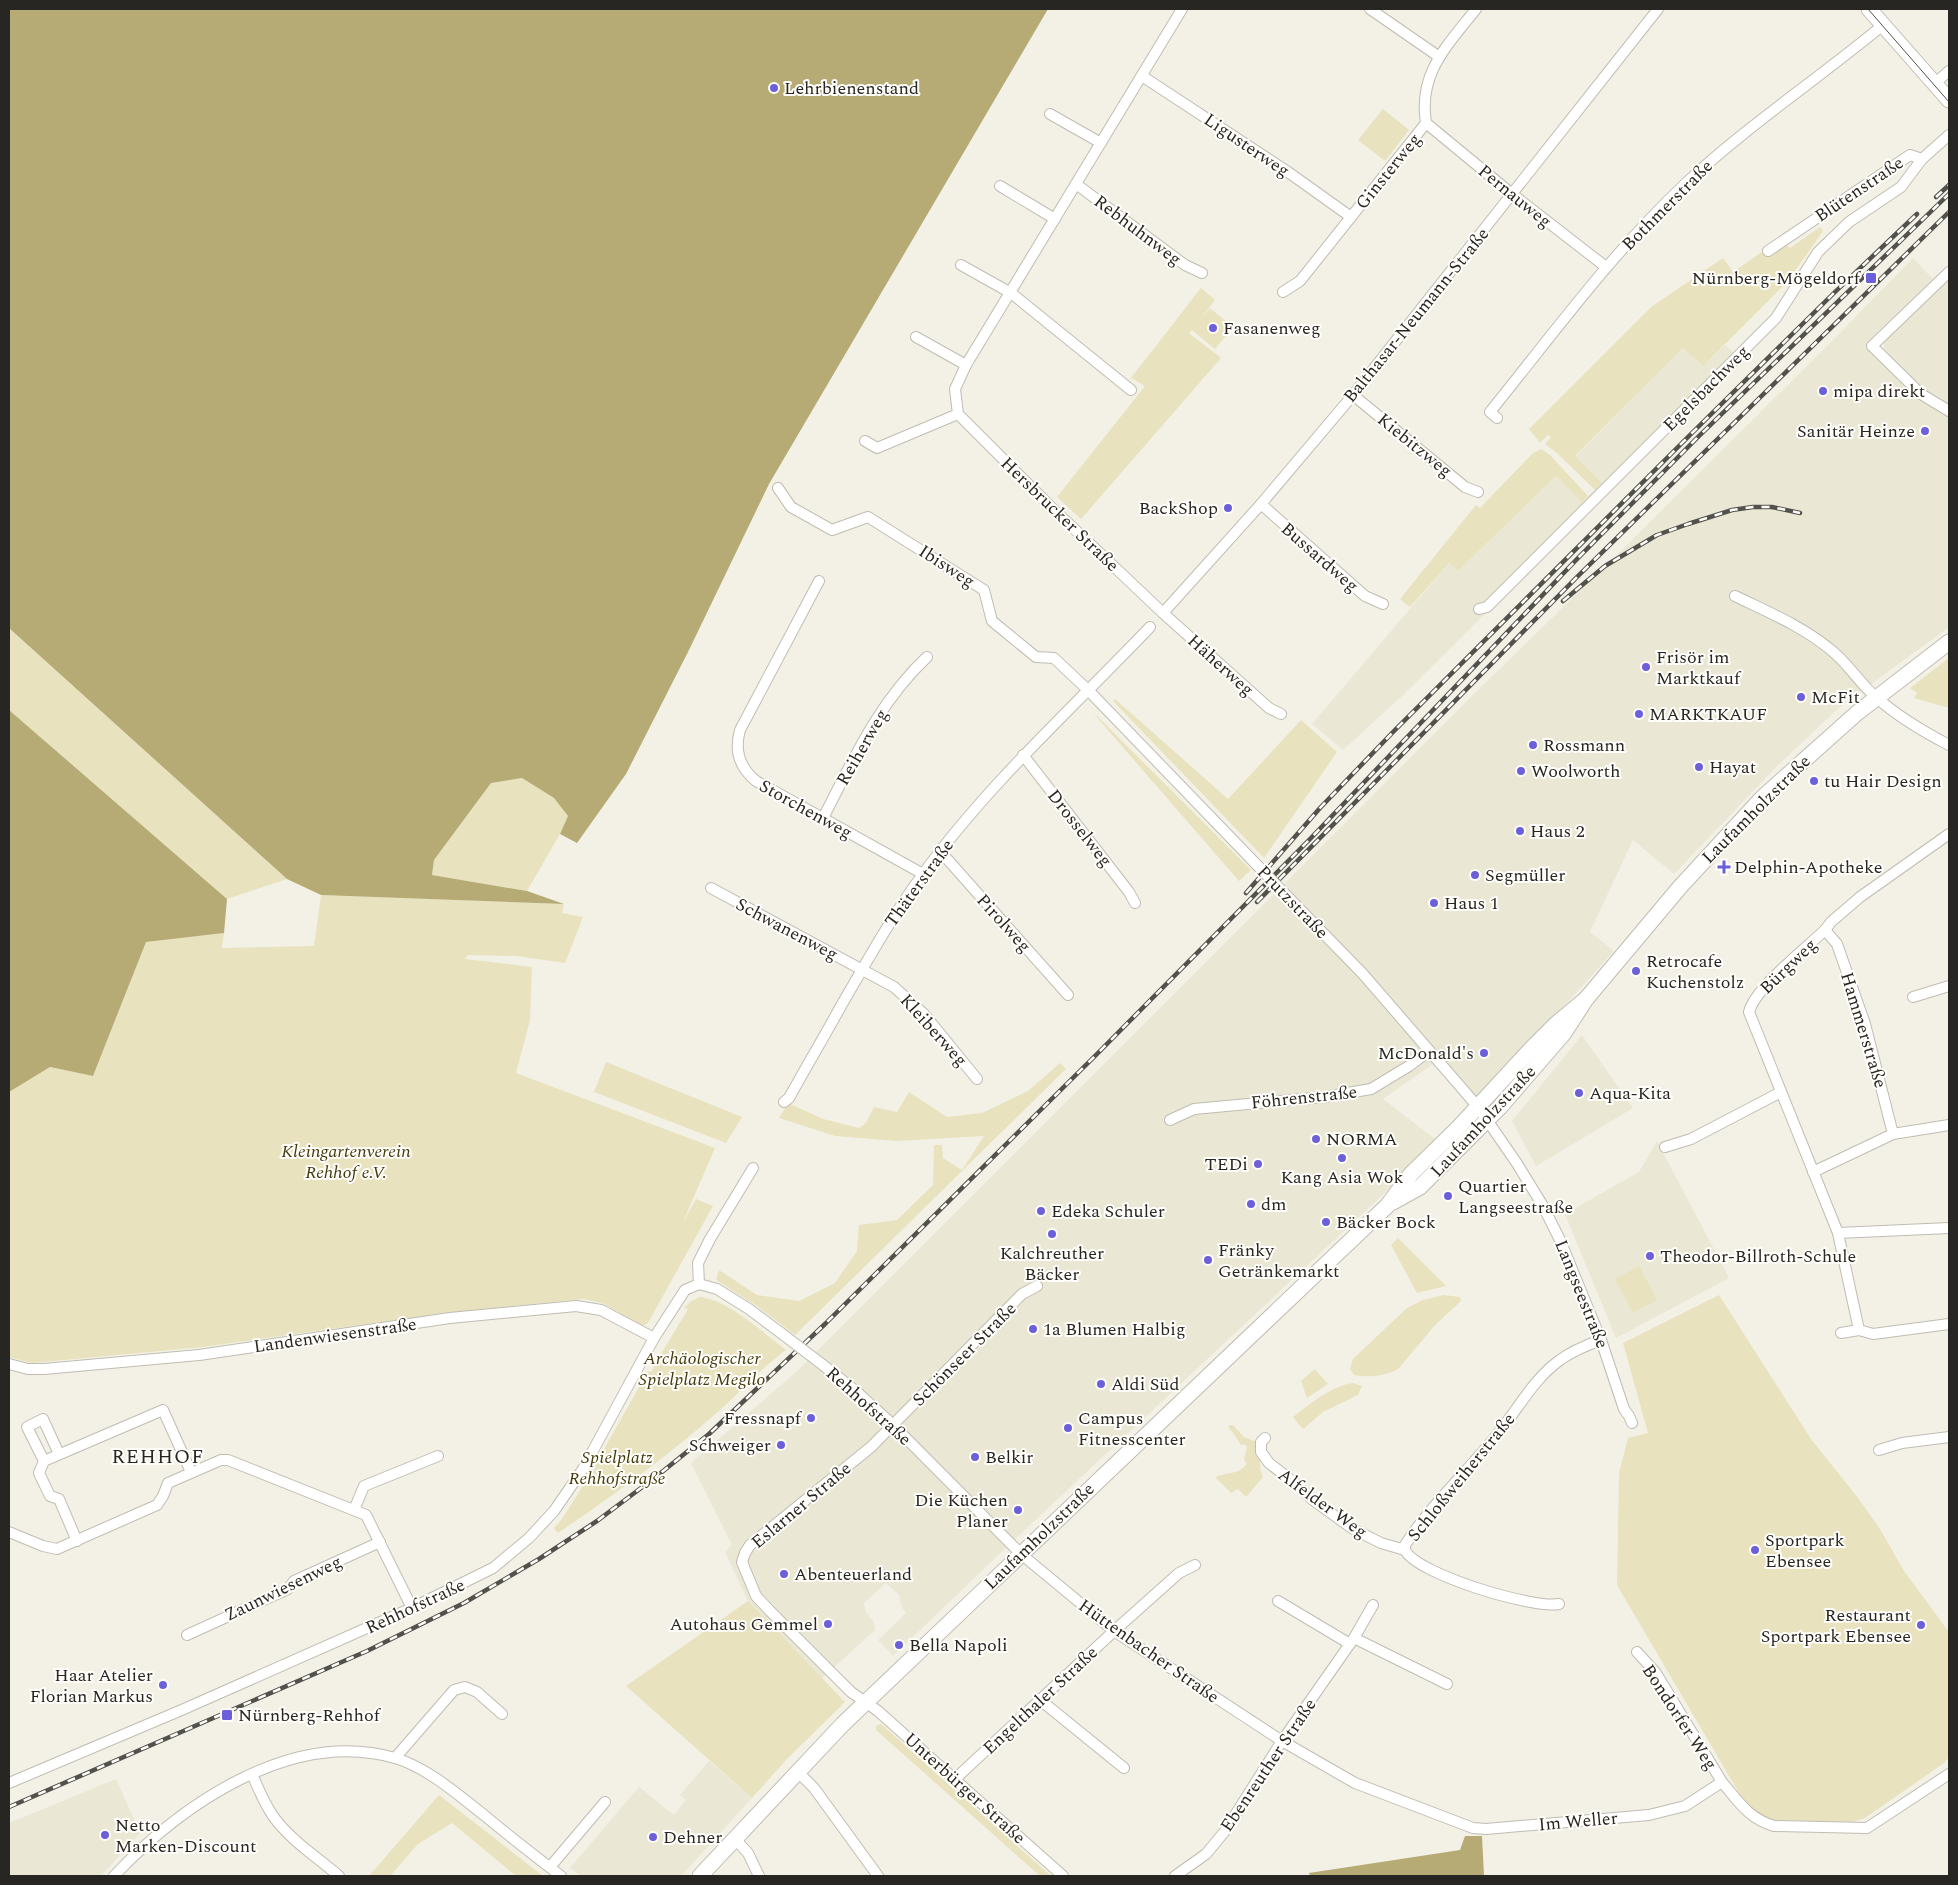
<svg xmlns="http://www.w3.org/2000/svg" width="1958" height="1885" font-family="Spectral,serif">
  <rect width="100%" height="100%" fill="#f3f1e6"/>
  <g fill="#eae7d4">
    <polygon points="1913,258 1933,279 1870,339 1884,350 1884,341 1892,332 1949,276 1949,627 1841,706 1778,765 1674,874 1633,840 1590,932 1614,951 1476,1103 1436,1062 1383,1099 1439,1142 1014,1540 893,1656 878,1640 906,1613 902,1608 899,1595 886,1583 864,1603 866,1613 874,1622 875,1630 822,1678 748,1601 725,1552 732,1545 691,1463 796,1372 1476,692 1630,542 1836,337"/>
    <polygon points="1725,345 1742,360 1401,697 1343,750 1312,724 1449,563 1458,571 1556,476 1582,502 1602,483 1575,457 1683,348 1703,366"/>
    <polygon points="1582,1035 1633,1108 1536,1166 1512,1121"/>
    <polygon points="1657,1141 1729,1278 1616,1338 1565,1214 1639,1172"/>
    <polygon points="709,1761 752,1798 681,1876 581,1876 570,1868 639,1787 674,1815 686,1800 680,1795"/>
    <polygon points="116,1779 140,1833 101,1876 9,1876 9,1823"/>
  </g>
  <g fill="#e8e2bf">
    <polygon points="1383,109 1409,130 1385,161 1358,140"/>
    <polygon points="1820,227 1823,231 1788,281 1703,366 1683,348 1575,456 1602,483 1595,490 1558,454 1545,444 1551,437 1548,435 1540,443 1529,429 1651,307 1723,258 1733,272 1766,249 1785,243 1790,248"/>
    <polygon points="1201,288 1215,300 1199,321 1210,308 1233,327 1215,349 1192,330 1189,333 1221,358 1081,519 1057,497 1145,386 1131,378"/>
    <polygon points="1541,449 1550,455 1588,496 1582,502 1556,476 1458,571 1449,563 1410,607 1400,599 1476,505 1480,508 1533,453"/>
    <polygon points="9,628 287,879 227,899 9,710"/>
    <polygon points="1949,658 1949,708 1914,698 1917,693 1910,688"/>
    <polygon points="1115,699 1228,799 1301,720 1337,752 1264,858 1113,701"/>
    <polygon points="1094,714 1097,716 1251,870 1239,881"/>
    <polygon points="522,778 554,798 568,816 560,834 527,891 432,875 434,860 491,783"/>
    <polygon points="321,895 564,904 562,913 583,917 565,963 516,956 468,955 465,959 532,967 530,1020 516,1073 715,1148 683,1222 696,1199 713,1206 648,1323 643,1326 602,1303 583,1299 446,1313 203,1347 32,1363 9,1357 9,1092 50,1067 93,1076 146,942 224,933 222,948 314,946"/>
    <polygon points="606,1062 742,1117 726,1143 594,1092"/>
    <polygon points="1060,1063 1066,1069 795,1335 757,1306 716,1280 719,1270 757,1295 799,1301 835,1283 857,1251 859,1225 897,1220 933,1185 934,1145 942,1145 943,1158 962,1170 984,1136 896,1141 835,1136 779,1118 788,1103 823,1119 859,1128 866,1123 874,1107 897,1112 909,1092 947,1117 982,1113 1028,1091"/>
    <polygon points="1398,1238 1446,1286 1417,1293 1391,1245"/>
    <polygon points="1639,1266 1657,1300 1633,1313 1615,1279"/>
    <path d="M1444,1295L1460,1297L1461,1301L1436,1324L1398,1369C1385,1376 1368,1378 1354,1375L1350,1369L1353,1359L1407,1308L1423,1300Z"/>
    <polygon points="1719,1295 1811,1439 1858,1498 1880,1529 1904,1571 1949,1632 1949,1757 1944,1763 1865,1818 1852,1822 1774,1820 1749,1810 1617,1585 1619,1473 1628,1438 1648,1433 1623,1343"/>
    <path d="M700,1297C729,1300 763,1333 786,1350C761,1368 742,1391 719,1411C668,1456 614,1495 558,1533L554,1528L562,1519L586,1481L648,1371L651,1372L654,1367L651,1365L661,1354L688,1309L684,1308L691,1301Z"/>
    <polygon points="1315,1369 1328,1384 1307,1398 1301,1381"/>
    <path d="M1353,1383L1362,1386L1358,1395L1323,1412L1303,1429L1293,1417C1310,1404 1331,1386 1353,1383Z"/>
    <path d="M1230,1425H1233L1244,1437L1257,1442C1257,1449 1259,1453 1260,1459C1261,1466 1259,1470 1263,1477L1246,1497L1238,1489L1231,1493L1215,1477C1227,1472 1238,1475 1247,1464L1244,1459L1247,1447L1244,1444L1241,1445C1237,1439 1234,1433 1228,1427Z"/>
    <polygon points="748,1601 845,1702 787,1759 752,1798 626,1686"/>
    <polygon points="881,1724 1051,1876 1040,1876 876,1730 876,1726"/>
    <polygon points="439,1795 543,1876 516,1876 452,1823 418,1844 390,1876 369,1876"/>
  </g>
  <g fill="#b6ab74">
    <polygon points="9,9 1048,9 769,484 689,650 626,774 577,843 560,834 568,816 554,798 522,778 491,783 434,860 432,875 527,891 564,904 321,895 287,879 9,628"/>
    <polygon points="9,710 227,899 224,933 146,942 93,1076 50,1067 9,1092"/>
    <polygon points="1465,1836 1482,1836 1484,1876 1310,1876 1309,1873 1460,1850"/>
  </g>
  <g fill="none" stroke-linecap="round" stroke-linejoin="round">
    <g stroke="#bfbdb2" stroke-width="12">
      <g id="street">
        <polyline points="1182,9 966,365 955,389 958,414 1050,506 1163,613 1269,708 1281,714"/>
        <polyline points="1370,9 1438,56"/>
        <polyline points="1142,76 1288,172 1351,217"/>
        <polyline points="1934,84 1949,71"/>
        <polyline points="1050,114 1101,143"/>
        <polyline points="1426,123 1512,194 1606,267"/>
        <polyline points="1076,184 1185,265 1202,273"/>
        <polyline points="1000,186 1055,219"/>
        <polyline points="1768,251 1910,155 1922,159 1949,135"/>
        <polyline points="961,265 1011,293 1131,390"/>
        <polyline points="1949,272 1872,346 1921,394 1949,411"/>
        <path d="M1283,292L1300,281L1426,123C1418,73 1447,46 1476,9"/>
        <polyline points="916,337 966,365"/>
        <polyline points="1353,395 1465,487 1478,492"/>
        <path d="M1497,418L1490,412C1553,334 1612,253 1685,184C1747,126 1818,79 1883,25"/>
        <polyline points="865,441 877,448 958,414"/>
        <polyline points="778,488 791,507 832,530 868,517 984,590 992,621 1036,657 1054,658 1089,691 1256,864"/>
        <polyline points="1261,504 1365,596 1383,604"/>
        <path d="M819,581L740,730C734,751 740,768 756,781L923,874"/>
        <path d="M1735,596C1768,612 1802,626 1831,650C1848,663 1859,683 1876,697C1898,717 1924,732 1949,745"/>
        <polyline points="1479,609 1487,607 1776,318 1818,252 1849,222 1901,187 1922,159"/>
        <polyline points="1163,613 1261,504 1353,395 1658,9"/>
        <polyline points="1023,755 1129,892 1135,903"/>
        <path d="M823,818C853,760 879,702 927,657"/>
        <polyline points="940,851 1068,995"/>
        <polyline points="711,888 894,987 924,1014 977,1079"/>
        <polyline points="1286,895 1363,974 1478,1107 1516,1162 1543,1206 1560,1240 1601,1340 1624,1409 1629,1416 1632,1423"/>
        <polyline points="1825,930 1837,944 1865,1024 1893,1134"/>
        <polyline points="1913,997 1949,986"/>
        <path d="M784,1102L789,1098C806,1067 824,1037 841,1006C867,961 892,916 923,874C989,783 1073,708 1150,627"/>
        <polyline points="1170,1120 1194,1109 1324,1097 1371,1089 1409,1066 1429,1051"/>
        <polyline points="1665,1147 1691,1139 1781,1092"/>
        <polyline points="1813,1172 1893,1134 1949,1125"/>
        <polyline points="1838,1233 1949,1228"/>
        <polyline points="699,1284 698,1263 710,1239 753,1168"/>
        <polyline points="1037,1286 1022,1294 871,1447 750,1545 745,1553 742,1562 756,1596 770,1611 851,1692 878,1711 1063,1876"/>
        <path d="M1859,1330L1838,1233L1749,1012C1755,988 1806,948 1825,930L1831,922L1860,897L1949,834"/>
        <polyline points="1841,1333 1859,1330 1873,1334 1949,1324"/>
        <polyline points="9,1364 28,1369 44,1369 199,1355 450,1318 576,1306 601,1310 654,1338"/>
        <path d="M823,1365L858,1393L893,1425L1021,1554L1114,1631L1282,1741L1355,1783L1473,1828L1486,1829L1649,1815L1685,1806L1722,1782C1739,1802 1748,1818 1774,1826L1867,1828L1949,1774"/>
        <polyline points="1265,1438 1261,1442 1261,1452 1269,1463 1296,1484 1313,1500 1353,1529 1381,1543 1405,1550"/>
        <polyline points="1879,1450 1902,1443 1949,1437"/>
        <polyline points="44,1461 27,1427 43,1419 59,1454"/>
        <polyline points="354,1510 364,1486 438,1456"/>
        <polyline points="9,1532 43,1546 57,1549 157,1505 163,1496 168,1483 221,1460 228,1460 366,1515 412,1608"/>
        <polyline points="77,1541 59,1499 50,1496 39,1473 44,1461 163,1410 191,1472"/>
        <polyline points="1278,1601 1350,1644"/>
        <path d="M1559,1604C1533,1609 1416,1574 1405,1550V1545C1431,1505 1466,1473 1496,1436C1517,1411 1533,1379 1560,1360C1572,1351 1587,1345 1601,1340"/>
        <polyline points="187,1635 288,1589 294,1581 380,1542"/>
        <polyline points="1354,1638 1447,1684"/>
        <polyline points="1637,1652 1656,1673 1722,1782"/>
        <polyline points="1039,1699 1124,1768"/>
        <polyline points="395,1758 454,1690 465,1687 477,1692 502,1714"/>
        <polyline points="797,1771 814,1788 878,1876"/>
        <path d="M252,1774C258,1788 264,1803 273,1816C290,1840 317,1857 339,1876"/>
        <polyline points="955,1779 1114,1631 1179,1573 1195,1565"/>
        <polyline points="9,1783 184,1709 412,1608 493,1568 529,1538 554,1511 583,1469 654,1338 685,1290 699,1284 717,1289 749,1309 781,1333"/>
        <polyline points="734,1838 748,1853 759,1876"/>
        <polyline points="550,1867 605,1802"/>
        <path d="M114,1876C181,1805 291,1728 395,1758C428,1768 457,1794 484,1815C509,1836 535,1856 561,1876"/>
        <polyline points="1175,1876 1206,1854 1225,1831 1282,1741 1354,1638 1373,1605"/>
      </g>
    </g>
    <g stroke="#bfbdb2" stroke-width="17">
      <g id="secondary">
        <polyline points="1869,9 1949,100"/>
        <polyline points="1393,1202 1420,1187 1500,1107 1564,1033 1586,999 1680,887 1763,797 1857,713 1949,642"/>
        <polyline points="700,1876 843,1724 1387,1206 1411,1174 1459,1127 1531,1049 1556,1024 1586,999"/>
      </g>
    </g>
    <use href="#street" stroke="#fff" stroke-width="10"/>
    <use href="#secondary" stroke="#fff" stroke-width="15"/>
    <polyline stroke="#52514b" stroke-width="1" points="1868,9 1949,102"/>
    <g stroke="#52514b" stroke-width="4.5">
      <g id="rail">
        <polyline points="1936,197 1949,185"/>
        <polyline points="1563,601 1605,566 1657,535 1688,524 1732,510 1753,507 1772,507 1800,513"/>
        <polyline points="1246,893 1320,808 1394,731 1693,432 1835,292 1917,214"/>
        <polyline points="1257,902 1577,577 1949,212"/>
        <polyline points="9,1807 367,1651 464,1603 539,1559 597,1521 657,1476 709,1434 825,1324 1096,1055 1311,838 1578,558 1699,436 1949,194"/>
      </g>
    </g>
    <use href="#rail" stroke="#fffefa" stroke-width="2.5" stroke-dasharray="8" stroke-linecap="butt"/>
    <g stroke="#bfbdb2" stroke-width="12" stroke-linecap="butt">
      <g id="street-bridge">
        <polyline points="1256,864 1286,895"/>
        <polyline points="781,1333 823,1365"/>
      </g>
    </g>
    <use href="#street-bridge" stroke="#fff" stroke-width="10"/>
  </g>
  <g fill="#6b60da" stroke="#fffefa" stroke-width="2">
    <circle cx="774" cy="88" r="5"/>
    <rect x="1865" y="272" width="12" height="12" rx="2.5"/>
    <circle cx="1213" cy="328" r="5"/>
    <circle cx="1823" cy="391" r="5"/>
    <circle cx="1925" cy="431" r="5"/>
    <circle cx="1228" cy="508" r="5"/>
    <circle cx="1646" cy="667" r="5"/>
    <circle cx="1801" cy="697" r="5"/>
    <circle cx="1639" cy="714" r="5"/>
    <circle cx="1533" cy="745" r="5"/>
    <circle cx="1699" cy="767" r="5"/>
    <circle cx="1521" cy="771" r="5"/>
    <circle cx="1814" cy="781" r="5"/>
    <circle cx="1520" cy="831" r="5"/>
    <path d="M1721.5 859.5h5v5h5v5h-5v5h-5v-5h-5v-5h5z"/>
    <circle cx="1475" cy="875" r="5"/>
    <circle cx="1434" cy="903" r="5"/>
    <circle cx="1636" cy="971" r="5"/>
    <circle cx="1484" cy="1053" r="5"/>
    <circle cx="1579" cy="1093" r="5"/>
    <circle cx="1316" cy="1139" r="5"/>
    <circle cx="1342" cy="1158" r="5"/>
    <circle cx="1258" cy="1164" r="5"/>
    <circle cx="1448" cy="1196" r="5"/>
    <circle cx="1251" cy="1204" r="5"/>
    <circle cx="1041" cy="1211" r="5"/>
    <circle cx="1326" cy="1222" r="5"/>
    <circle cx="1052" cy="1234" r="5"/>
    <circle cx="1650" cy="1256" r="5"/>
    <circle cx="1208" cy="1260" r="5"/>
    <circle cx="1033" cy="1329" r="5"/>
    <circle cx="1101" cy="1384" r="5"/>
    <circle cx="811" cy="1418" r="5"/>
    <circle cx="1068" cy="1428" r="5"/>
    <circle cx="781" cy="1445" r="5"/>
    <circle cx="975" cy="1457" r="5"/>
    <circle cx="1018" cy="1510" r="5"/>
    <circle cx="1755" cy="1550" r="5"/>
    <circle cx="784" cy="1574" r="5"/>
    <circle cx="828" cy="1624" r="5"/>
    <circle cx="1921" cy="1625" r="5"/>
    <circle cx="899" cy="1645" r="5"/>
    <circle cx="163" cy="1685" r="5"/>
    <rect x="221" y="1709" width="12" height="12" rx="2.5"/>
    <circle cx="105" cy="1835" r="5"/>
    <circle cx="653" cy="1837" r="5"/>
  </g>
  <g text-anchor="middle" stroke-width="4" stroke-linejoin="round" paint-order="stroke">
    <g font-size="18" fill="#272622" stroke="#fffefa" text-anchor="start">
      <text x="784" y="94">Lehrbienenstand</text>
      <text x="1860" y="284" text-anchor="end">Nürnberg-Mögeldorf</text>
      <text x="1223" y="334">Fasanenweg</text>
      <text x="1833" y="397">mipa direkt</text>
      <text x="1915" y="437" text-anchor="end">Sanitär Heinze</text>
      <text x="1218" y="514" text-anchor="end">BackShop</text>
      <text x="1656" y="663">Frisör im<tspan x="1656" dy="21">Marktkauf</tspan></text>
      <text x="1811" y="703">McFit</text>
      <text x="1649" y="720">MARKTKAUF</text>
      <text x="1543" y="751">Rossmann</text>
      <text x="1709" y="773">Hayat</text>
      <text x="1531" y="777">Woolworth</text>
      <text x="1824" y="787">tu Hair Design</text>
      <text x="1530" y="837">Haus 2</text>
      <text x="1734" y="873">Delphin-Apotheke</text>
      <text x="1485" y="881">Segmüller</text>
      <text x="1444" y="909">Haus 1</text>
      <text x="1646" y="967">Retrocafe<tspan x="1646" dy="21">Kuchenstolz</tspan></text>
      <text x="1474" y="1059" text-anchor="end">McDonald's</text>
      <text x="1589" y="1099">Aqua-Kita</text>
      <text x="1326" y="1145">NORMA</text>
      <text x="1248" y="1170" text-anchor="end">TEDi</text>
      <text x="1342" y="1183" text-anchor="middle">Kang Asia Wok</text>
      <text x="1458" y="1192">Quartier<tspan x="1458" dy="21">Langseestraße</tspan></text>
      <text x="1261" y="1210">dm</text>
      <text x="1051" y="1217">Edeka Schuler</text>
      <text x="1336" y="1228">Bäcker Bock</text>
      <text x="1218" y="1256">Fränky<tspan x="1218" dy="21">Getränkemarkt</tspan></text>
      <text x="1052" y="1259" text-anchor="middle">Kalchreuther<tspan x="1052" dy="21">Bäcker</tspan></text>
      <text x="1660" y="1262">Theodor-Billroth-Schule</text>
      <text x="1043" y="1335">1a Blumen Halbig</text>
      <text x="1111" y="1390">Aldi Süd</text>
      <text x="801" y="1424" text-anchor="end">Fressnapf</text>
      <text x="1078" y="1424">Campus<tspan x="1078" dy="21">Fitnesscenter</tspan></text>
      <text x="771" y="1451" text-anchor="end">Schweiger</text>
      <text x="985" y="1463">Belkir</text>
      <text x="1008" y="1506" text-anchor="end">Die Küchen<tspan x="1008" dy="21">Planer</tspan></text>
      <text x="1765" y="1546">Sportpark<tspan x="1765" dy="21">Ebensee</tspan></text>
      <text x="794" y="1580">Abenteuerland</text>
      <text x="1911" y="1621" text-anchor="end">Restaurant<tspan x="1911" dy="21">Sportpark Ebensee</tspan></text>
      <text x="818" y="1630" text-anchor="end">Autohaus Gemmel</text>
      <text x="909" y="1651">Bella Napoli</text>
      <text x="153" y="1681" text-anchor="end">Haar Atelier<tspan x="153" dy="21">Florian Markus</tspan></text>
      <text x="238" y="1721">Nürnberg-Rehhof</text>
      <text x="115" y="1831">Netto<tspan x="115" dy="21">Marken-Discount</tspan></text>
      <text x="663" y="1843">Dehner</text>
    </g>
    <g font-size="18" fill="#272622" stroke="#fffefa">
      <text transform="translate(1247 145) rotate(34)" y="6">Ligusterweg</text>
      <text transform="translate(1388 171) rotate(-51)" y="6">Ginsterweg</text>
      <text transform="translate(1859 189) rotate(-34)" y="6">Blütenstraße</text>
      <text transform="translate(1515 196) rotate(39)" y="6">Pernauweg</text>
      <text transform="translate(1667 205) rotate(-45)" y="6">Bothmerstraße</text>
      <text transform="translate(1138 230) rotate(37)" y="6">Rebhuhnweg</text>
      <text transform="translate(1416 315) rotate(-51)" y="6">Balthasar-Neumann-Straße</text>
      <text transform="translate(1706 388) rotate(-45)" y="6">Egelsbachweg</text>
      <text transform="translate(1415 445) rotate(39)" y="6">Kiebitzweg</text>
      <text transform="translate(1060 514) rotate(44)" y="6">Hersbrucker Straße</text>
      <text transform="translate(1320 557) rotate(41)" y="6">Bussardweg</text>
      <text transform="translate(947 566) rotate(33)" y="6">Ibisweg</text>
      <text transform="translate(1221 665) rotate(42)" y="6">Häherweg</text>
      <text transform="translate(862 747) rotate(-60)" y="6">Reiherweg</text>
      <text transform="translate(806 809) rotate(29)" y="6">Storchenweg</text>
      <text transform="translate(1756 809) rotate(-45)" y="6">Laufamholzstraße</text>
      <text transform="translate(1080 828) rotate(52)" y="6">Drosselweg</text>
      <text transform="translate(919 883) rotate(-54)" y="6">Thäterstraße</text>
      <text transform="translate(1293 902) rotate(46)" y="6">Prutzstraße</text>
      <text transform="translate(1004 923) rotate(48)" y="6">Pirolweg</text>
      <text transform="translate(787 929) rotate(28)" y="6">Schwanenweg</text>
      <text transform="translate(1788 966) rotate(-44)" y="6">Bürgweg</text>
      <text transform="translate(934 1030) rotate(48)" y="6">Kleiberweg</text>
      <text transform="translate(1864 1030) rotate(73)" y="6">Hammerstraße</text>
      <text transform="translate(1304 1097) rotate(-6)" y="6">Föhrenstraße</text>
      <text transform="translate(1483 1121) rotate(-47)" y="6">Laufamholzstraße</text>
      <text transform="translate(1582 1294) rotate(68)" y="6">Langseestraße</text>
      <text transform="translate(335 1335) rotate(-8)" y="6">Landenwiesenstraße</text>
      <text transform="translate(964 1354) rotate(-45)" y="6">Schönseer Straße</text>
      <text transform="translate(869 1406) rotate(42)" y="6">Rehhofstraße</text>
      <text transform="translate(1461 1477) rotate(-51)" y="6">Schloßweiherstraße</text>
      <text transform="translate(1323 1503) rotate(36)" y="6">Alfelder Weg</text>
      <text transform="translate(801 1505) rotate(-40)" y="6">Eslarner Straße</text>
      <text transform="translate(1039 1536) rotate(-44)" y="6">Laufamholzstraße</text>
      <text transform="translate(283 1588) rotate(-26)" y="6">Zaunwiesenweg</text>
      <text transform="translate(415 1606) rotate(-25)" y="6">Rehhofstraße</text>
      <text transform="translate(1149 1651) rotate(35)" y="6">Hüttenbacher Straße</text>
      <text transform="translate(1040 1700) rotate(-43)" y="6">Engelthaler Straße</text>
      <text transform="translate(1680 1717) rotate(57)" y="6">Bondorfer Weg</text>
      <text transform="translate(1268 1765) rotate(-56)" y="6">Ebenreuther Straße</text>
      <text transform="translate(965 1788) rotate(42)" y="6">Unterbürger Straße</text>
      <text transform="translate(1578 1821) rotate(-5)" y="6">Im Weller</text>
    </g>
    <g font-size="18" font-style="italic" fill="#433b0d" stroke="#fffefa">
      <text x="346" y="1157">Kleingartenverein<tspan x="346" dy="21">Rehhof e.V.</tspan></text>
      <text x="702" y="1364">Archäologischer<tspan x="702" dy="21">Spielplatz Megilo</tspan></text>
      <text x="617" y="1463">Spielplatz<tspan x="617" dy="21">Rehhofstraße</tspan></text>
    </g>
    <g font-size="20" letter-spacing="1" fill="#272622" stroke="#fffefa">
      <text x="158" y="1463">REHHOF</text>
    </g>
  </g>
  <rect width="1958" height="1885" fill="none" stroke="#272622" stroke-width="20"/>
</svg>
